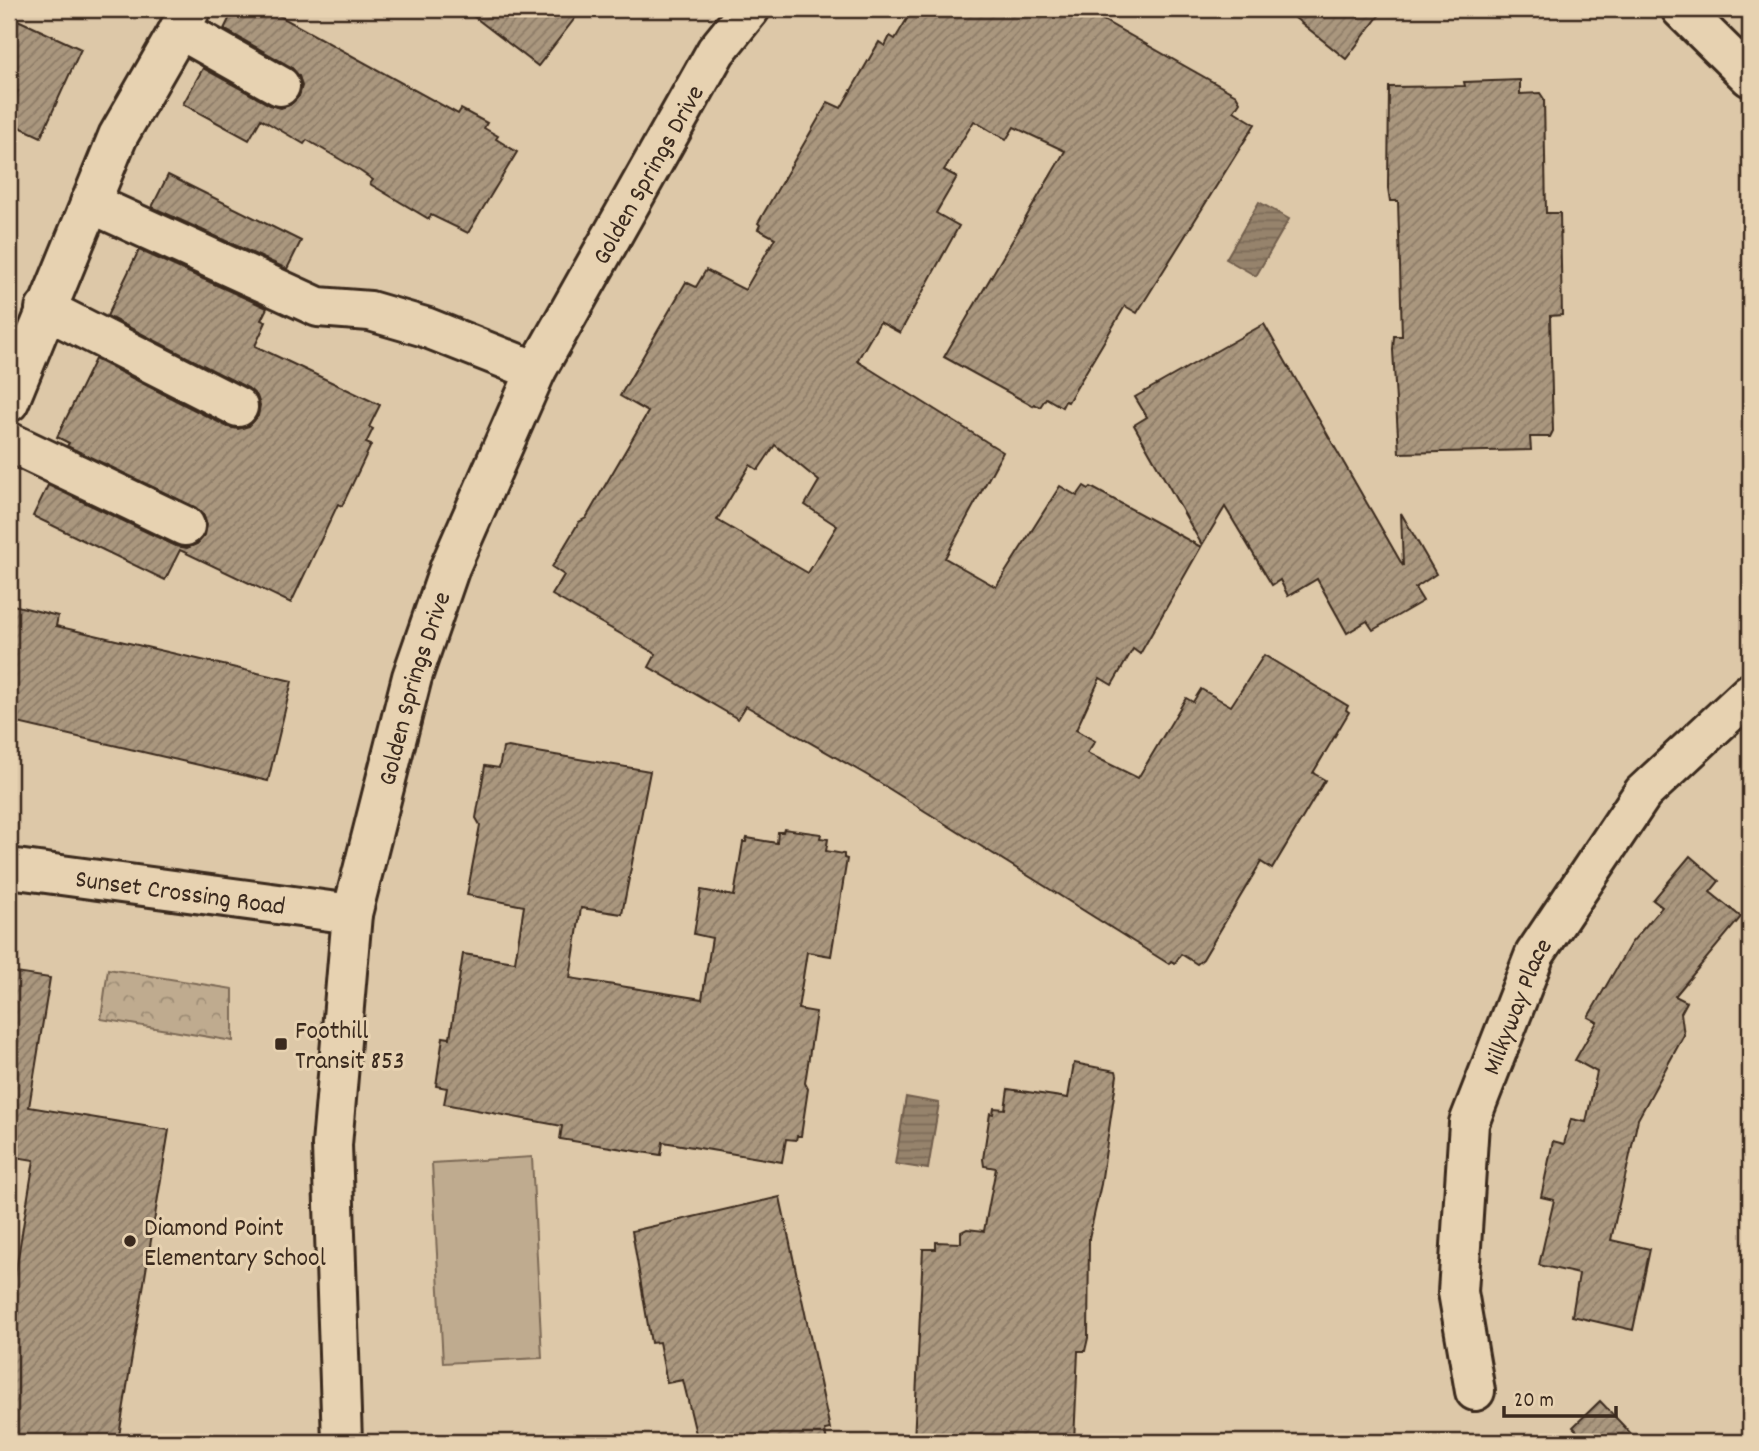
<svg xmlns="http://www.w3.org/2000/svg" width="1759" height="1451" font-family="Dekko,sans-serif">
  <defs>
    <pattern id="forest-crowns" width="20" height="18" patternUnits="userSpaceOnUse" patternTransform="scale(1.75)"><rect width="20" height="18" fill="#bfab8f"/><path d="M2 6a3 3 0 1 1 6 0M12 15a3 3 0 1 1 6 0" fill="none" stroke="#9c8b74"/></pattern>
    <pattern id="water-rules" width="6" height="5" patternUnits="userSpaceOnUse" patternTransform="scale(1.75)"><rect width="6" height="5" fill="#96836c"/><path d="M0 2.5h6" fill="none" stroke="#7c6b58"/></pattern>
    <pattern id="building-hatch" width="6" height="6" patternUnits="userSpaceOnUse" patternTransform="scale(1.75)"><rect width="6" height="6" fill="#aa977e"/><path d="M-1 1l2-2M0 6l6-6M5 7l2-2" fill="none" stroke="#8c7b67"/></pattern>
  </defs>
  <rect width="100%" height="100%" fill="#ddc8a8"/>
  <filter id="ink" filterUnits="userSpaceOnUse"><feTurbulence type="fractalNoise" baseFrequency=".0143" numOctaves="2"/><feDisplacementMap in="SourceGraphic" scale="14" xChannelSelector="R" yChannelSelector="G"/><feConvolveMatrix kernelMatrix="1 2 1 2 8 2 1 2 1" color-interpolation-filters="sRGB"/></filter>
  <g filter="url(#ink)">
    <polygon fill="#bfab8f" stroke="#7d6a56" stroke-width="2" points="532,1157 542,1358 443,1363 432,1163"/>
    <polygon fill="url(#forest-crowns)" stroke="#7d6a56" stroke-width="2" points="108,969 233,989 233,1041 101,1019"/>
    <g fill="url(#water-rules)" stroke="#725f4d" stroke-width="2">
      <polygon points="1259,202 1289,219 1256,276 1226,259"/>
      <polygon points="906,1097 939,1103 928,1169 895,1164"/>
    </g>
    <g fill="url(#building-hatch)" stroke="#3b2a1e" stroke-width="2" fill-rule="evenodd">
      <polygon points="234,9 267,9 458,114 461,109 487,123 484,128 498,136 496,139 517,152 468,233 431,215 429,219 370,184 373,180 360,171 307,140 304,144 261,119 249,140 183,104 203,68 270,105 281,108 290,105 299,96 302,86 299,76 291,67 224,29"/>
      <polygon points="464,9 582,9 538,66"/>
      <path d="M913,9H1084L1081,13L1094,15L1236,95L1240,102L1234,111L1255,124L1137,313L1125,306L1068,402L1065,401L1062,407L1046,398L1040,407L1034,404L1033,406L944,357L1065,151L1014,127L1006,140L974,121L944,170L957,177L936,213L959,226L900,333L880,322L857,361L1003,452L945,558L996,587L1060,486L1077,496L1084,486L1089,489L1091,487L1201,547L1140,654L1133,649L1112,685L1100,678L1076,730L1095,741L1087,753L1138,778L1186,698L1193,702L1201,689L1231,706L1264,655L1348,706L1346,710L1349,712L1313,773L1325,780L1272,869L1261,862L1203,959L1197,964L1181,954L1175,963L1171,961L1169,964L872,778L746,706L738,719L649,667L656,654L552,595L564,575L552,567L579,522L586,518L648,412L620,396L686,282L696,287L706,270L745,290L775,238L758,229L760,225L758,223L828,102L841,108L879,42L885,46L890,36L895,39ZM775,445L819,481L805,505L837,526L808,573L717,520L750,465L758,470Z"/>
      <polygon points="1284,9 1384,9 1346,59"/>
      <polygon points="9,16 81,49 41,137 9,122 9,113 18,91 9,87"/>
      <polygon points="1520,80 1520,94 1540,93 1544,99 1546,213 1560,213 1562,315 1550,316 1553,431 1550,437 1530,437 1531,450 1399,453 1393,350 1394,336 1402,336 1400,267 1398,201 1390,201 1388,188 1389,87 1465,86 1464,82"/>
      <polygon points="168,175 301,241 287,269 152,207"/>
      <polygon points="139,250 267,308 261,320 266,322 255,346 380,405 369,427 373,429 366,443 371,445 342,506 338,504 291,603 180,550 165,580 33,516 48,485 176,546 187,548 197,544 205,535 207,525 203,514 195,507 67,446 69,443 57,437 95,359 228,427 238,429 249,426 258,416 260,405 257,396 248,388 107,316"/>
      <polygon points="1264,324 1403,566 1401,513 1436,574 1415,588 1423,601 1373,630 1367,621 1347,633 1317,579 1288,596 1280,580 1272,585 1225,507 1202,545 1134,425 1147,417 1135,397"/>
      <polygon points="9,604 58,616 56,626 292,681 268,781 9,721"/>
      <polygon points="508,747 650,771 622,914 581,908 570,978 702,999 712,938 694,934 701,890 734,896 743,842 746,842 747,838 777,843 778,832 783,832 784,829 821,834 820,838 828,839 826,851 844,854 844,858 847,859 831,956 807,952 798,1009 816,1012 805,1083 808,1089 801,1136 797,1136 796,1140 786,1139 782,1162 663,1142 661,1155 560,1139 562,1126 444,1104 447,1088 436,1086 443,1037 450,1038 463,954 515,962 524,906 467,895 480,825 476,818 485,766 499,768 503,748"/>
      <polygon points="1690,856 1719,881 1710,892 1741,917 1675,996 1687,1002 1681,1013 1684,1035 1638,1119 1611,1240 1650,1249 1633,1330 1572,1316 1579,1274 1539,1265 1554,1200 1541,1197 1553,1141 1564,1144 1571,1119 1586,1122 1597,1072 1575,1060 1597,1022 1588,1017 1631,943 1662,907 1653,900"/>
      <polygon points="9,972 50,978 29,1107 169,1130 118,1442 9,1442 9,1312 34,1160 9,1156"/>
      <polygon points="1074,1063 1116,1071 1117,1075 1101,1184 1089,1238 1088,1338 1085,1351 1078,1351 1074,1442 914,1442 923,1249 936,1249 936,1242 961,1243 961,1232 967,1229 984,1231 996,1168 984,1166 983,1159 990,1113 993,1114 994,1108 1005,1109 1008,1089 1068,1098"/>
      <polygon points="780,1197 830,1429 825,1430 827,1442 698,1442 683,1380 667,1383 659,1342 651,1343 632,1231"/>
      <polygon points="1600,1401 1639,1442 1587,1442 1573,1427"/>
    </g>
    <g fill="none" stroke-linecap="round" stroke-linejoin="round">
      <g stroke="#3b2a1e" stroke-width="44">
        <g id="minor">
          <polyline points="1681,9 1750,77"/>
          <polyline points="179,29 280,86"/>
          <polyline points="90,203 318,307 370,311 425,327 536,371"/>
          <polyline points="45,309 238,407"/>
          <polyline points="9,402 118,136 191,9"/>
          <polyline points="9,442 185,526"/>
          <path id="s1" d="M1475,1391L1458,1292L1469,1123L1535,954L1643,793L1750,693"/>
        </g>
      </g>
      <g stroke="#3b2a1e" stroke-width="44">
        <g id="tertiary">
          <path id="s2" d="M9,868L352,914"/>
        </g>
      </g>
      <g stroke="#3b2a1e" stroke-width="44">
        <g id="secondary">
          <path id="s3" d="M342,1442L332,1145L352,914L412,677L450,567L536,371L716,51L750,9"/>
        </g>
      </g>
      <use href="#minor" stroke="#e7d2b1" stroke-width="38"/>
      <use href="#tertiary" stroke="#e7d2b1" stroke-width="38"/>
      <use href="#secondary" stroke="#e7d2b1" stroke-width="38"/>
    </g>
  </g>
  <g fill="#3b2a1e" stroke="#e7d2b1" stroke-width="2.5">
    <rect x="274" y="1037" width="14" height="14" rx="3.5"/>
    <circle cx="130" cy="1241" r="7"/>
  </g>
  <g text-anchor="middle" stroke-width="6" stroke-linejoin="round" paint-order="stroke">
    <g font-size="26" fill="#3b2a1e" stroke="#e7d2b1">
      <text dy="9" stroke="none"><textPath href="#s3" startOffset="1330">Golden Springs Drive</textPath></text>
      <text dy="9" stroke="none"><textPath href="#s3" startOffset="763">Golden Springs Drive</textPath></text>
      <text dy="9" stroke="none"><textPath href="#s2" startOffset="173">Sunset Crossing Road</textPath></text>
      <text dy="9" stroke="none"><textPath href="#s1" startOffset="396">Milkyway Place</textPath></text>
    </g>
    <g font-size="26" fill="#3b2a1e" stroke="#e7d2b1" text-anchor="start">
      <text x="295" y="1038">Foothill<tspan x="295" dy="30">Transit 853</tspan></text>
      <text x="144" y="1235">Diamond Point<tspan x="144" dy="30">Elementary School</tspan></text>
    </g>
  </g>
  <rect width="1759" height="1451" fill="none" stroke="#e7d2b1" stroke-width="35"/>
  <rect x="18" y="18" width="1724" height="1416" fill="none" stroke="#3b2a1e" stroke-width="2.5" filter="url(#ink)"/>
  <path d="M1504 1406v10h112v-10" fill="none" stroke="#3b2a1e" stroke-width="3.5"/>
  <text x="1514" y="1406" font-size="21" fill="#3b2a1e" stroke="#e7d2b1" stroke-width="5" paint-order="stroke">20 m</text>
</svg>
